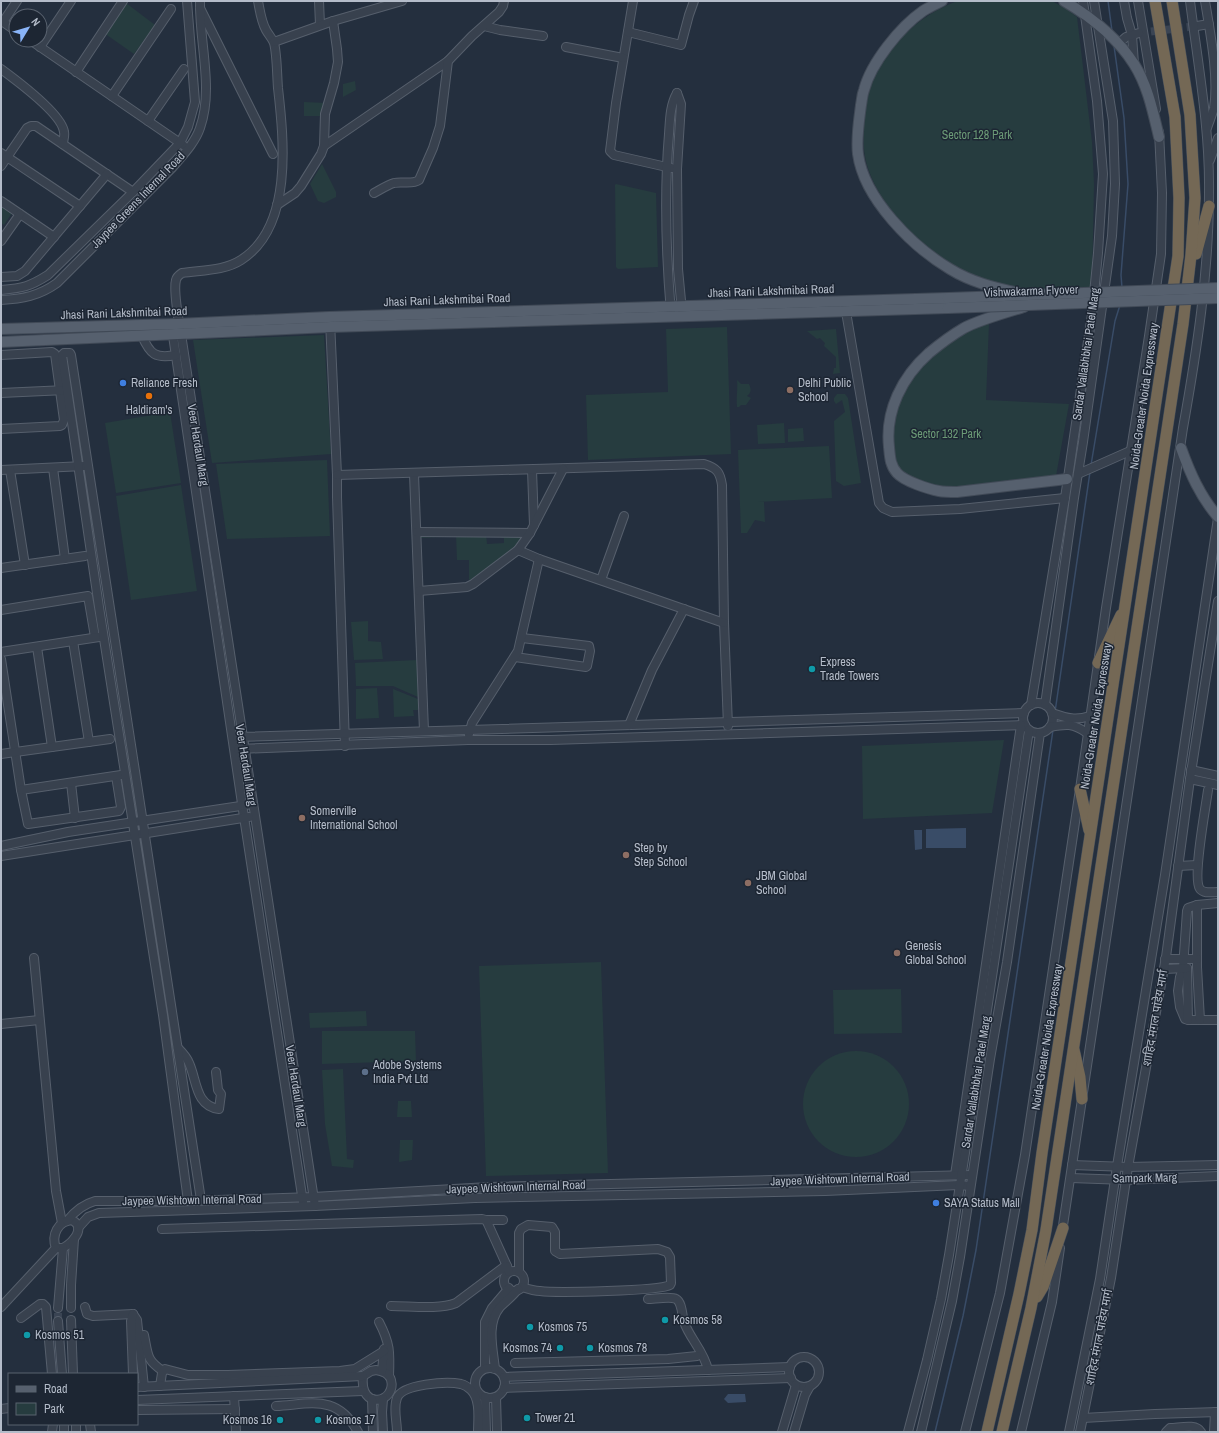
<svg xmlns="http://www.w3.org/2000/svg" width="1219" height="1433" font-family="'Archivo Narrow','Noto Sans Devanagari',sans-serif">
  <rect width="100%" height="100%" fill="#242f3e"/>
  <g fill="#263c3f">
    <path d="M958,1H1052L1068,10L1077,17L1092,142L1094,184L1092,287C1071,288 1050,291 1029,289C1011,288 992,282 976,276C934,259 884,214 869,171C863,155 863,140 864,123C865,113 866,100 869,90C883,50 917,15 958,1Z"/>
    <polygon points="126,3 155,25 134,54 104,33"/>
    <polygon points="355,81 356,90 343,97 343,84"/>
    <polygon points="304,102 326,103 323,116 304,116"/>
    <polygon points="322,164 336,192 336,197 324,203 318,201 310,184"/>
    <polygon points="616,184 656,193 658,267 618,269 616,267 615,185"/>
    <polygon points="1,205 12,213 4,225 1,223"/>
    <path d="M989,323L986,400L1069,404L1056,476C1032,479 1008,482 984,485C970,486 953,490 939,487C929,485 917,480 908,475C894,467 895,459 893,444C888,395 926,354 966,332C973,328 981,326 989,323Z"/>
    <polygon points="727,327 731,454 588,460 586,395 668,392 666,329"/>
    <polygon points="836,329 840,373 833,374 834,368 836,368 836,357 824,346 825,343 820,338 817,339 807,331"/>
    <polygon points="324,335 331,454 212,463 193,340"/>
    <path d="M737,380L741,384H749C751,389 752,392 747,396L751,398L746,405H741L739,407H737C736,397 738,389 737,380Z"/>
    <polygon points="837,394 845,394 848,398 861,483 844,486 836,481 834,421 845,412 842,400 836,404 834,401 834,398"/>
    <polygon points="170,412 181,483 116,493 105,423"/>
    <polygon points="784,423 785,443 758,444 757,425"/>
    <polygon points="803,428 804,441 788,442 788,429"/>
    <polygon points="829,446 832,498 757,502 764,502 765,522 755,520 747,533 741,533 738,450"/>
    <polygon points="327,460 330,536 227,539 216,464"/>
    <polygon points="181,485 197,591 131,600 116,496"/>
    <polygon points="419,533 486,534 487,544 504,543 504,538 499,537 499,535 528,535 516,550 470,584 469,579 469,560 457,560 456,536 420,538"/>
    <polygon points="368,621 368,641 381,642 383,659 354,660 351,622"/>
    <polygon points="417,660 418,697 393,686 356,686 355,663"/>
    <polygon points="377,688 379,718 356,719 356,689"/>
    <polygon points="393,689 418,699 418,710 413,710 414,716 394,717"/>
    <polygon points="1004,740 992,813 863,819 862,746"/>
    <polygon points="601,962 608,1173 486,1176 479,966"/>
    <polygon points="901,989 902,1033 834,1034 833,990"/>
    <polygon points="366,1011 367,1026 310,1028 309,1013"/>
    <polygon points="322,1031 415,1031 416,1061 322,1064"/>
    <circle cx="856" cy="1104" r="53"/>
    <polygon points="343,1069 347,1159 354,1160 353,1168 332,1166 325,1124 322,1070"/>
    <polygon points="398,1101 411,1101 412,1117 397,1117"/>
    <polygon points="400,1140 413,1140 412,1160 399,1162"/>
  </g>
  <g fill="#394c67">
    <polygon points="966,828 966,848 926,848 926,829"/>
    <polygon points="914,830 922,830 922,849 915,850"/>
    <polygon points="728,1394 745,1394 746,1402 728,1403 724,1399"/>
  </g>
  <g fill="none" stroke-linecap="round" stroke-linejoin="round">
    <g stroke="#394c67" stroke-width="1.5">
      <polyline points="1108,1 1112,31"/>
      <polyline points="1114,46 1124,118 1128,184 1121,275 1122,288"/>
      <polyline points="1091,465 1115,321 1120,305"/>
      <polyline points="1055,712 1090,472"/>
      <polyline points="935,1432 963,1316 976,1250 1053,730"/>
    </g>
    <g stroke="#3a4453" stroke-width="8" stroke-dasharray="8 4" stroke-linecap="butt">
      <polyline points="1139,33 1197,26"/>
      <polyline points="58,1321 58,1308"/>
    </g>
    <g stroke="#565f6c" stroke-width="10">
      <g id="minor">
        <path d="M258,1C260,11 261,21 266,30C268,34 272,38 274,43C277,54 277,76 278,88C284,141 293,227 241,260C224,271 202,270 182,273C179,275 177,276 176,280C173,291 179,322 181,334L315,1206"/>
        <polyline points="319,1 320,25"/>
        <polyline points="633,1 616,103 610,151 614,155 671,168"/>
        <polyline points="1124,1 1127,18 1132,35 1134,64"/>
        <polyline points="1138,1 1156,109"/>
        <path d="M1205,1C1210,32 1219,77 1214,108C1212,115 1209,122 1207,128"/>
        <polyline points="200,8 273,154"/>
        <polyline points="484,26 500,30 543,36"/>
        <polyline points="1197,26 1209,24"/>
        <polyline points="16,31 3,22 17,1"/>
        <polyline points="628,32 681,45 689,15 694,1"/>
        <polyline points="30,40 183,145"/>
        <polyline points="274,42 333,21 402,1"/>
        <polyline points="1118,44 1126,37 1139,33"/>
        <polyline points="40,47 71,1"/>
        <polyline points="566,47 623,58"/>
        <path d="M1,69C16,80 62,114 64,132C65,136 63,140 63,144"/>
        <polyline points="76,72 123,1"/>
        <polyline points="677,93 681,104 677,169 678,269 682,311"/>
        <polyline points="112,96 171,9"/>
        <polyline points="148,121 184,69"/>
        <polyline points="324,146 448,61"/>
        <polyline points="1,153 80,206"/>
        <polyline points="1210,160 1218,138"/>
        <polyline points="1,166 27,128 31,126 36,126 133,192"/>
        <path d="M374,193C380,190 387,185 394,183C402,181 412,185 419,180L433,148L440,126L448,61L472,36L499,12L503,6L504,1"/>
        <polyline points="1,201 54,237"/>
        <polyline points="277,205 295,193 301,186 321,154 324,146 325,114 334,83 338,62 337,49 333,21"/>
        <polyline points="1,241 20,214"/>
        <polyline points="1,277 17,276 25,271 107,174"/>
        <path d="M1,290C23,288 29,287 48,275L133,192L180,143L188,127L195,102L187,1"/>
        <path d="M1,300C22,299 39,296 57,283L172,168C182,156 195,143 200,128C214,89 199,42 200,1"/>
        <polyline points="845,306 879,503 883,508 892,512 960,509 1065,498"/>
        <path d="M671,313C666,254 664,193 669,134C670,120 670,105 677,93"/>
        <polyline points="330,321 337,475 337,497 345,746"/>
        <polyline points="172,329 244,817 303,1202"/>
        <path d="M142,336C150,354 155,359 176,355"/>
        <polyline points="1,355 52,352 55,354 64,420 62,425 60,426 1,429"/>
        <polyline points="1,393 66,390"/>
        <polyline points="53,468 65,559"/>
        <polyline points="1,470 84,466"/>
        <polyline points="10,470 25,565"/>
        <polyline points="532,470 534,525"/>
        <polyline points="414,474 424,731"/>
        <polyline points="1078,474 1130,451"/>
        <path d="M337,475L704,464C717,468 720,472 722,485L724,623L728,726"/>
        <polyline points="417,532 530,533"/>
        <polyline points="518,550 539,559 724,623"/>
        <polyline points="1,568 85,556"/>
        <polyline points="601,580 624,516"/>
        <polyline points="419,591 467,587 473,584 518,550 530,533 563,469"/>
        <polyline points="1,610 88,596 95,637"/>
        <polyline points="73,641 89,742"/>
        <polyline points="37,647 52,747"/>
        <polyline points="1,652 99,637"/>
        <polyline points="515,657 586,667 587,666 590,651 589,646 522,638"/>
        <polyline points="1,659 21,790 28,824 119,811 121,807 116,776"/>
        <circle cx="1038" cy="718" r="15"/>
        <polyline points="1031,705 1065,498 1092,314 1098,253 1103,174 1097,101 1083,1"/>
        <polyline points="1045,705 1074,498 1083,442 1112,236 1115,184 1113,121 1094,1"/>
        <path d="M1052,713C1067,718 1075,721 1090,716"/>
        <polyline points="629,725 652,670 684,609"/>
        <path d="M1050,727C1066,724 1073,723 1087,733"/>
        <polyline points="469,734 472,723 518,651 539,559"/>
        <polyline points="237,737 1024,713"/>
        <polyline points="238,749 468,740 551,740 1025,725"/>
        <polyline points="1,754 110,739"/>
        <polyline points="1191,770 1218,776"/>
        <polyline points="1190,779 1218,785"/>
        <polyline points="71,783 75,818"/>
        <polyline points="21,790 121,775"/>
        <path d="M1208,790C1206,806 1192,879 1200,889C1204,894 1212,892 1218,892"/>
        <polyline points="1,846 68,832 247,805"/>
        <polyline points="1,856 249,817"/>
        <polyline points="1178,866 1197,865"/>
        <polyline points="1218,903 1197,905 1188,908 1187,911 1183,968 1180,977 1178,991 1180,1007 1185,1019 1190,1020 1218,1020"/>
        <polyline points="1197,905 1197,967 1200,1020"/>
        <polyline points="34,958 56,1191 62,1223"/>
        <polyline points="1165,959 1197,959"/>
        <polyline points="1187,968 1188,1020"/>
        <polyline points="1164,969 1187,968"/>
        <polyline points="1,1024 39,1020"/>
        <path d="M178,1048C182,1052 187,1057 189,1063C197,1080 195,1106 219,1109L221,1094L218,1090L216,1072"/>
        <polyline points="1072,1165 1128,1167 1218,1165"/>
        <polyline points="955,1175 1021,725"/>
        <polyline points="1071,1178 1126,1180 1218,1176"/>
        <polyline points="188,1201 163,1015 99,607 62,355 64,353 70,353 71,355 201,1200"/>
        <path d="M72,1220C87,1228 72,1243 63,1248H56C51,1235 58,1221 72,1220Z"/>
        <polyline points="486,1220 503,1220"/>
        <path d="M67,1221C74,1212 84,1204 95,1201H188L313,1197L489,1187L971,1175"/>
        <polyline points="78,1228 88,1217 99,1213 315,1206 475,1198 825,1191 959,1185 970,1186"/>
        <polyline points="162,1229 482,1219 486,1220 488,1224 507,1266"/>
        <path d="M1062,1232L1183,428C1197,350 1209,272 1209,193C1210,129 1198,65 1190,1"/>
        <circle cx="514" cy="1281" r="10"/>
        <path d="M519,1272V1233L521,1229L528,1225L552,1227L555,1232V1251L560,1254L658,1249L667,1252L670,1257L671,1283L670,1285C660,1291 556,1293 540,1291C534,1291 528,1289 522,1287"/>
        <path d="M648,1299C654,1299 671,1296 676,1299C682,1302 682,1315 684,1322C690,1339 704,1351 708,1370"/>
        <path d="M391,1306C411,1306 438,1310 456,1303L504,1267L507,1266L509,1272"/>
        <polyline points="1,1307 56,1248"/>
        <polyline points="85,1307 87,1314 93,1316 133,1314"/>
        <polyline points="58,1308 63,1248"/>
        <polyline points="71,1308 71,1285 74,1239"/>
        <polyline points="133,1314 137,1320 144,1387"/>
        <polyline points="133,1314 131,1321 133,1374"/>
        <polyline points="21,1318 40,1304 43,1304 46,1307 52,1374"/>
        <polyline points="71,1320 73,1374"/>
        <polyline points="58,1321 62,1374"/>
        <path d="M379,1322C390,1343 390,1352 389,1376"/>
        <path d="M144,1335C148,1354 146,1360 163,1371"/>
        <circle cx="804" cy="1372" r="15"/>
        <polyline points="515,1363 668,1359 697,1356"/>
        <polyline points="485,1368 485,1322 492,1308 509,1288"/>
        <circle cx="490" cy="1383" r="15"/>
        <path d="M495,1369C493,1349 486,1324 500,1307C506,1301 513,1296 518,1289"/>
        <path d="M376,1370C383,1371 389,1373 391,1380C397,1402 359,1412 363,1376L371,1371Z"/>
        <polyline points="382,1371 384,1349"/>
        <polyline points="504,1377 790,1367"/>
        <polyline points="160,1386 162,1373 165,1369 188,1375 228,1375 340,1371 355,1369 384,1351"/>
        <polyline points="137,1387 363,1376"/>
        <polyline points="504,1388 791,1378"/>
        <polyline points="234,1396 236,1432"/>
        <polyline points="485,1397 486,1432"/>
        <polyline points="496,1397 497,1432"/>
        <polyline points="372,1399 373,1432"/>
        <polyline points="137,1400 363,1391"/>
        <path d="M276,1406C312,1404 337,1394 358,1432"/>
        <polyline points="1,1409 9,1408"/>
        <polyline points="137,1410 235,1409"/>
        <polyline points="1083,1418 1155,1414 1218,1412"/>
        <polyline points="64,1424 64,1432"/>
        <polyline points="76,1424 76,1432"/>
        <polyline points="90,1424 91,1432"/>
        <polyline points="52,1432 53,1424"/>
        <polyline points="383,1432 382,1412 383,1399"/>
        <path d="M397,1432C397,1421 393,1408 397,1398C402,1384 447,1381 461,1384C465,1385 468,1387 471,1390C481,1400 478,1419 478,1432"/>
        <polyline points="782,1432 796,1385"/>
        <polyline points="794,1432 805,1395 810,1386"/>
        <polyline points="908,1432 927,1360 941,1299 949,1255 980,1057 1029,730"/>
        <polyline points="921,1432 952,1301 960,1257 990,1059 1007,962 1040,733"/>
        <polyline points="965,1432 1000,1293 1025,1155 1080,789 1106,608 1149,336 1161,254 1162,193 1159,132"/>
        <polyline points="1021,1432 1052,1302 1060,1248"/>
        <polyline points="1069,1432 1100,1279 1117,1166 1165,875 1218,518"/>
        <polyline points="1080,1432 1111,1278 1128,1167 1166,957 1190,779 1218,601"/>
        <path d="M1166,1432L1170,1428C1179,1428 1196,1423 1201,1432"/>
        <polyline points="1214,1432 1215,1412"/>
      </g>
    </g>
    <g stroke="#414a57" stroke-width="12">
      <g id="major">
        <path d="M942,1C936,4 929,7 923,11C900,27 871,63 864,90C862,95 862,100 861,105C859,121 856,138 858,154C864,199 913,247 950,269C971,282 995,288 1019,293"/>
        <path d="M1064,1C1091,17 1117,37 1134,64C1148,86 1153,112 1159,137"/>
        <path d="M1024,307C1007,312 979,320 964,328C952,335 940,344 929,353C902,377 885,411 889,447C890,457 890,465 897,473C904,481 928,489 939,491C944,492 951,492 957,492L1067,479"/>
        <polyline points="1,329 177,324 329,317 948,298"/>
        <polyline points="1,342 330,327 948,308"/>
        <path d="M1181,448C1190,473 1200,496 1218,517"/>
      </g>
    </g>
    <g stroke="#434c59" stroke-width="12">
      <g id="highway">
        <polyline points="1196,254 1209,206"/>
        <polyline points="1098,663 1121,615"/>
        <polyline points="1080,789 1089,830"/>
        <polyline points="1074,1050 1080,1077 1082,1099"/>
        <polyline points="1037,1297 1043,1287 1063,1228"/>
        <polyline points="987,1432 1019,1294 1032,1230 1042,1153 1178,256 1179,198 1175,117 1155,1"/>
        <polyline points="1002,1432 1031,1308 1046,1230 1183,324 1191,255 1195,198 1190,115 1172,1"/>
      </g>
    </g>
    <use href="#minor" stroke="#38414e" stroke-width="8"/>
    <use href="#major" stroke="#56606e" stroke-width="10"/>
    <use href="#highway" stroke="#746855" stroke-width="11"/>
    <g stroke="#414a57" stroke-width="12" stroke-linecap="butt">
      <g id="major-bridge">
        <polyline points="948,298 1218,288"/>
        <polyline points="948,308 1218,298"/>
      </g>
    </g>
    <use href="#major-bridge" stroke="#56606e" stroke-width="10"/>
  </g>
  <g fill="#3f7fe0" stroke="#1d2633" stroke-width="1.5">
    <circle cx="123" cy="383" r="4"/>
    <circle cx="936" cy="1203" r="4"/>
  </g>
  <g fill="#8d6e63" stroke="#1d2633" stroke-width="1.5">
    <circle cx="790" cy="390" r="4"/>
    <circle cx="302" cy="818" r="4"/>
    <circle cx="626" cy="855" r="4"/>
    <circle cx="748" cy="883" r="4"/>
    <circle cx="897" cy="953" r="4"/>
  </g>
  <circle fill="#e8710a" stroke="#1d2633" stroke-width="1.5" cx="149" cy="396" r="4"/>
  <g fill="#0f9aa8" stroke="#1d2633" stroke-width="1.5">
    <circle cx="812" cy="669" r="4"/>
    <circle cx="665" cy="1320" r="4"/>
    <circle cx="530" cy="1327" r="4"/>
    <circle cx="27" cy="1335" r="4"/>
    <circle cx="560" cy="1348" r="4"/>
    <circle cx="590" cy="1348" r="4"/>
    <circle cx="527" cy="1418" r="4"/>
    <circle cx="280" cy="1420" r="4"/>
    <circle cx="318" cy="1420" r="4"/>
  </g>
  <circle fill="#5c6f8a" stroke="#1d2633" stroke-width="1.5" cx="365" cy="1072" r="4"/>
  <g text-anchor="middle" stroke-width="3" stroke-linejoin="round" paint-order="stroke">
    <g font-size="12" fill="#6b9a76" stroke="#1d2633">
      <text x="977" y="139">Sector 128 Park</text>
      <text x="946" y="438">Sector 132 Park</text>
    </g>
    <g font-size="12" fill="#b4bcc9" stroke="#1d2633">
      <text transform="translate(138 200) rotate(-46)" y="4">Jaypee Greens Internal Road</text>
      <text transform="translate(771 291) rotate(-2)" y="4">Jhasi Rani Lakshmibai Road</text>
      <text transform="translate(1031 291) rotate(-2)" y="4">Vishwakarma Flyover</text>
      <text transform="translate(447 300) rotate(-2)" y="4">Jhasi Rani Lakshmibai Road</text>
      <text transform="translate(124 313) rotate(-2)" y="4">Jhasi Rani Lakshmibai Road</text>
      <text transform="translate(1086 354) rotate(-82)" y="4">Sardar Vallabhbhai Patel Marg</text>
      <text transform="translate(1144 396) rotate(-82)" y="4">Noida-Greater Noida Expressway</text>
      <text transform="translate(198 445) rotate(81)" y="4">Veer Hardaul Marg</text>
      <text transform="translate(1096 716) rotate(-81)" y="4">Noida-Greater Noida Expressway</text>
      <text transform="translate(246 765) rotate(81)" y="4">Veer Hardaul Marg</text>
      <text transform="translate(1155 1018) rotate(-80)" y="4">शाहिद मंगल पांडेय मार्ग</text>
      <text transform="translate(1047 1037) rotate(-81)" y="4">Noida-Greater Noida Expressway</text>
      <text transform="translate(976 1082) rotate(-81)" y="4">Sardar Vallabhbhai Patel Marg</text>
      <text transform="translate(296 1086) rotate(81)" y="4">Veer Hardaul Marg</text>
      <text transform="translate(1145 1178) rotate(-1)" y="4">Sampark Marg</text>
      <text transform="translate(840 1179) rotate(-2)" y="4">Jaypee Wishtown Internal Road</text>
      <text transform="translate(516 1187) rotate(-2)" y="4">Jaypee Wishtown Internal Road</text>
      <text transform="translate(192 1200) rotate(-1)" y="4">Jaypee Wishtown Internal Road</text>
      <text transform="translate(1099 1337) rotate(-79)" y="4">शाहिद मंगल पांडेय मार्ग</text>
    </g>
    <g font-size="12" fill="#b4bcc9" stroke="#1d2633" text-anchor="start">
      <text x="131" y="387">Reliance Fresh</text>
      <text x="798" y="387">Delhi Public<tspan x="798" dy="14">School</tspan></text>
      <text x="149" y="414" text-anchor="middle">Haldiram's</text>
      <text x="820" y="666">Express<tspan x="820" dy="14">Trade Towers</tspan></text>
      <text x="310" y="815">Somerville<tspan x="310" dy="14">International School</tspan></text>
      <text x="634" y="852">Step by<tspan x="634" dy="14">Step School</tspan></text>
      <text x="756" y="880">JBM Global<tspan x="756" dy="14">School</tspan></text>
      <text x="905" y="950">Genesis<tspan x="905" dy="14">Global School</tspan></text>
      <text x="373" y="1069">Adobe Systems<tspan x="373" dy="14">India Pvt Ltd</tspan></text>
      <text x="944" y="1207">SAYA Status Mall</text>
      <text x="673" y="1324">Kosmos 58</text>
      <text x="538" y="1331">Kosmos 75</text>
      <text x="35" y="1339">Kosmos 51</text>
      <text x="552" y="1352" text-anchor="end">Kosmos 74</text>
      <text x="598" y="1352">Kosmos 78</text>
      <text x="535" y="1422">Tower 21</text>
      <text x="272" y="1424" text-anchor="end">Kosmos 16</text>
      <text x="326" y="1424">Kosmos 17</text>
    </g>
  </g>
  <rect width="1219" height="1433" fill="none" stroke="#b4bcc9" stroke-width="4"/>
  <rect x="8" y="1373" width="130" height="52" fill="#1d2633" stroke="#59626f"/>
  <rect x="16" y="1386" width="20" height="6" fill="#56606e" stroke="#59626f"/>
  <text x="44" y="1393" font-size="12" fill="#b4bcc9">Road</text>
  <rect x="16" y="1403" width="20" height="12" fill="#263c3f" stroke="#59626f"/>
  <text x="44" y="1413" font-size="12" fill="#b4bcc9">Park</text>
  <g transform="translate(28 28) rotate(52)"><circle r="19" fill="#1d2633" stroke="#59626f"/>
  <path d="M0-3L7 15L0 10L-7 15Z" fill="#8ab4f8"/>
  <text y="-6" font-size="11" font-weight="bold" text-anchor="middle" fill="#b4bcc9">N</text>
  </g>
</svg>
